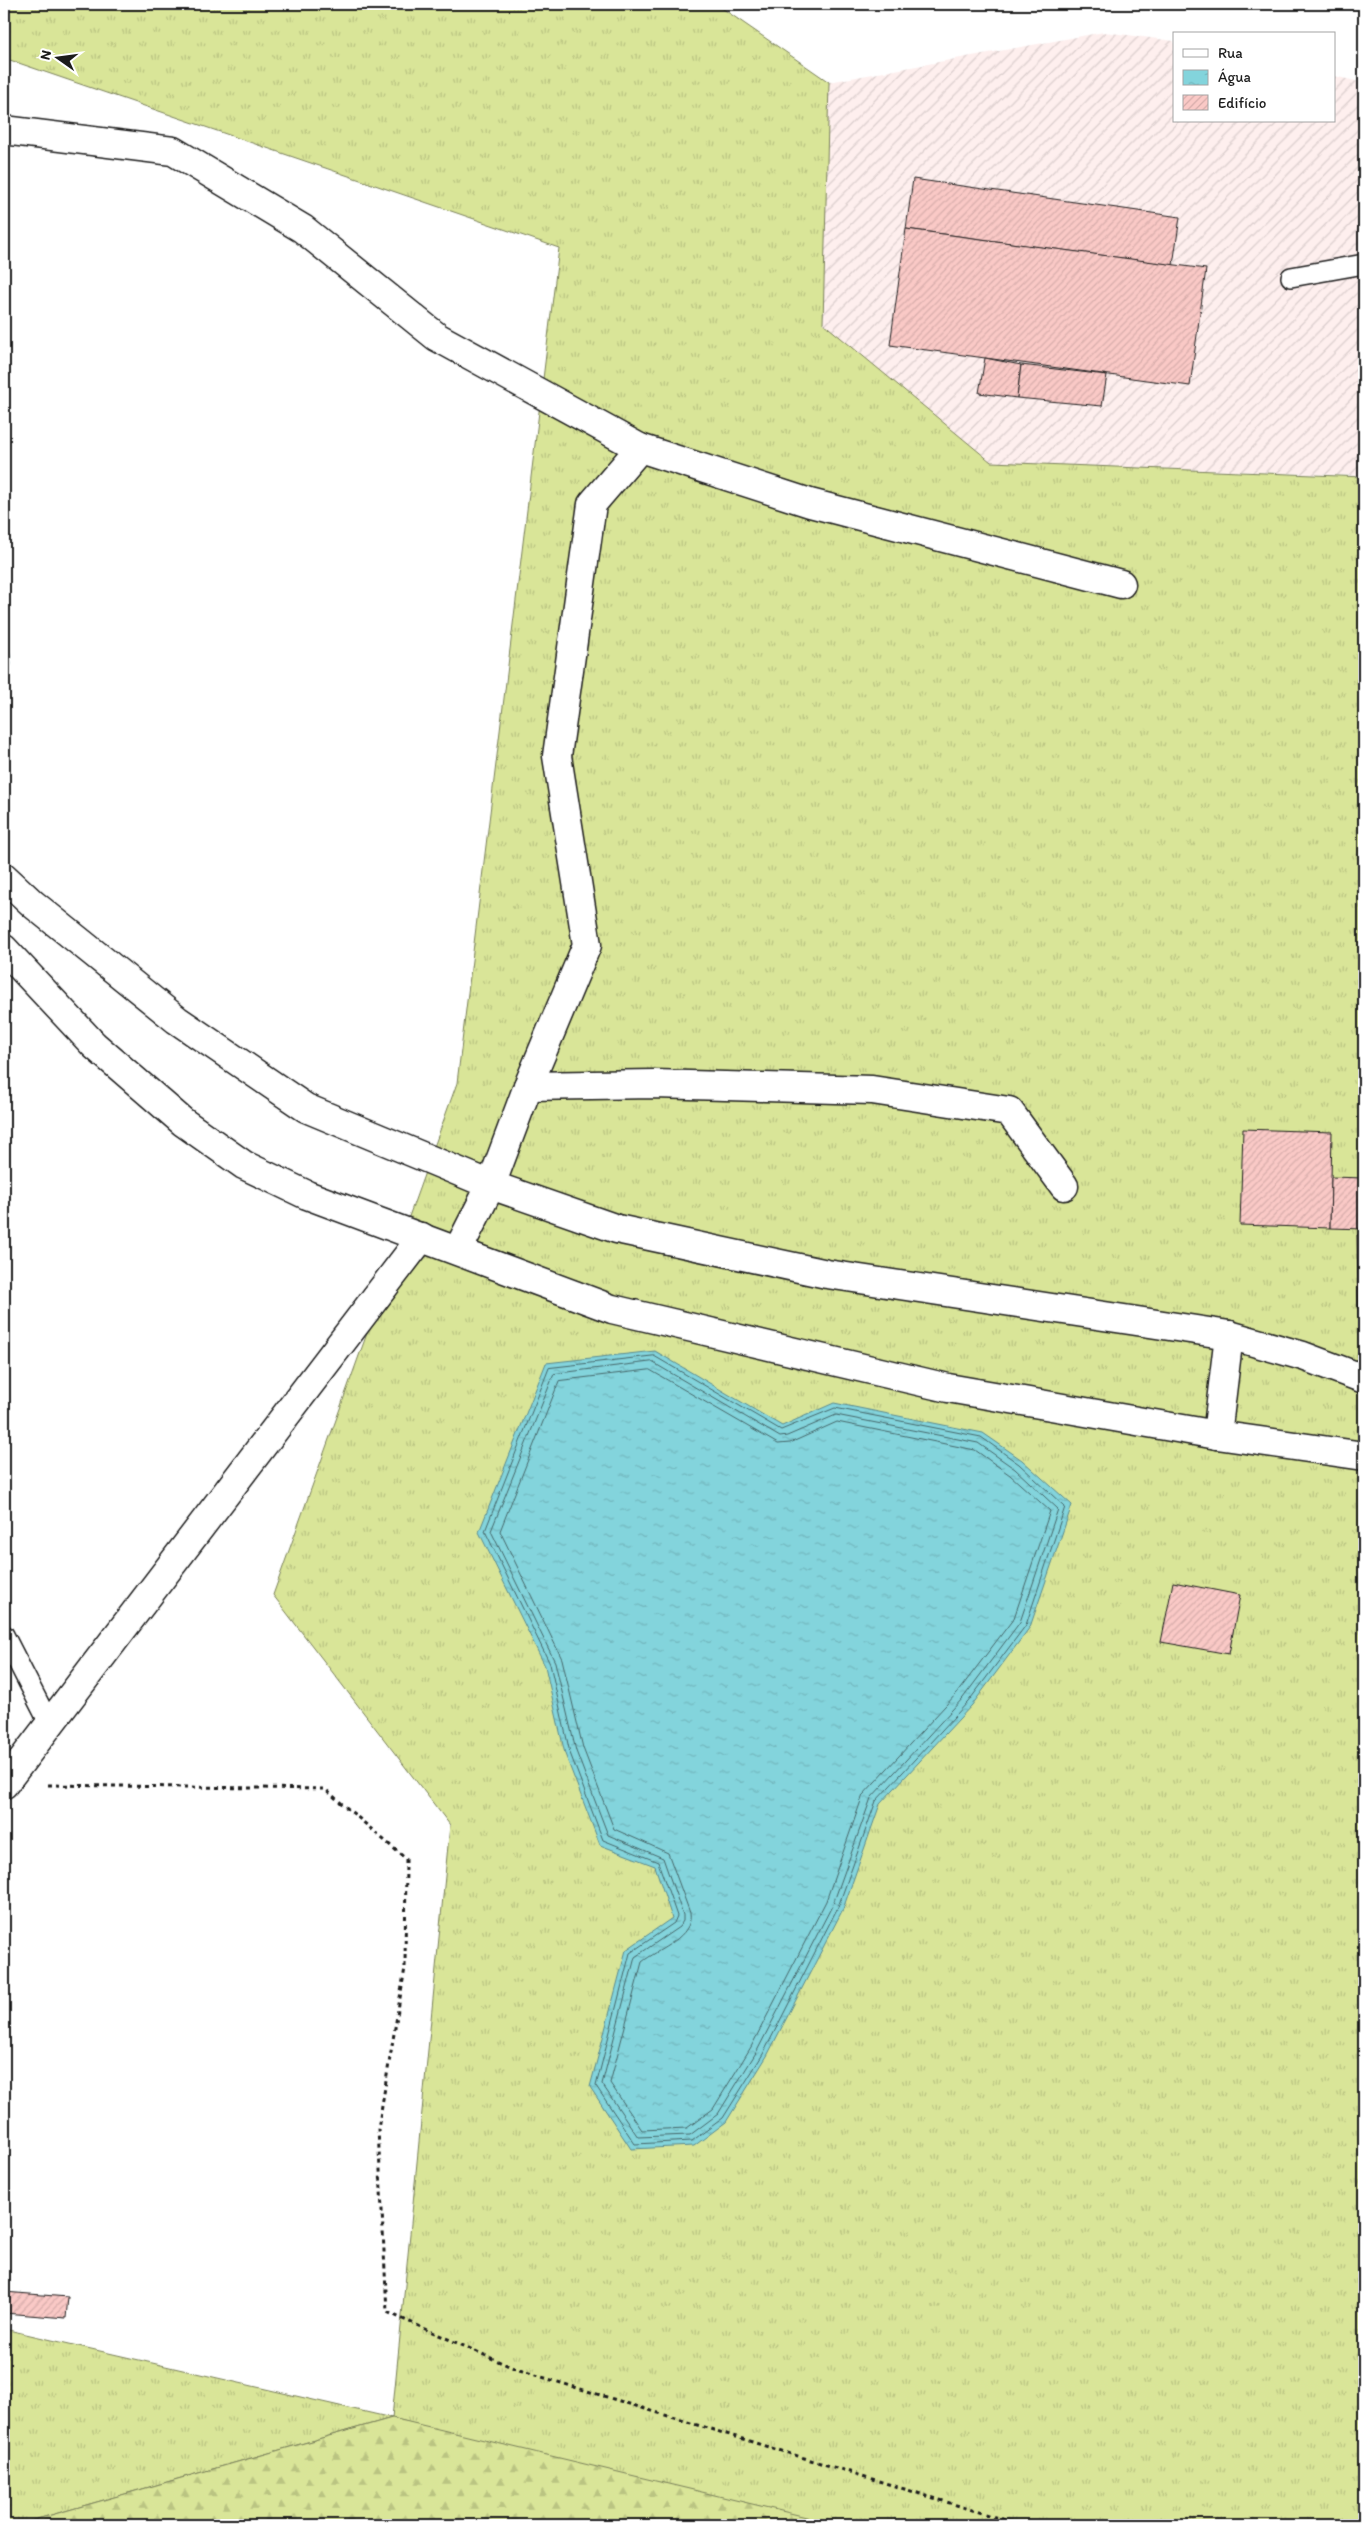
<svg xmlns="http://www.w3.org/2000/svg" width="1368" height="2529" font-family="Itim,sans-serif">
  <defs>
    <pattern id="industrial-furrows" width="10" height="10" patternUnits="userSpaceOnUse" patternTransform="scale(1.25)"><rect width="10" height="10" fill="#feefee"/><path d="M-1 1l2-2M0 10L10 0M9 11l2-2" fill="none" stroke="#d9cccc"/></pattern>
    <pattern id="grass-tufts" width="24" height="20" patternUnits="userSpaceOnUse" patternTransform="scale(1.25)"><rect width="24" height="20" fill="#d9e598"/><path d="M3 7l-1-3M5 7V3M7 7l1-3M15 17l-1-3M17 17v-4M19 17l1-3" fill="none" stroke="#bac482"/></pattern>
    <pattern id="forest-firs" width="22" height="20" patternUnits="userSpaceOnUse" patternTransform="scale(1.25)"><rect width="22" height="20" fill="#d9e598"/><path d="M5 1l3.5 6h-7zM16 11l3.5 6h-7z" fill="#bac482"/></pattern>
    <pattern id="water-ripples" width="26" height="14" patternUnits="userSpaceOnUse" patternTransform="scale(1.25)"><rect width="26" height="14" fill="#83d4dc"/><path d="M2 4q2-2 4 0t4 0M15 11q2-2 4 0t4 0" fill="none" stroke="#71b5bc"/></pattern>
    <pattern id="building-hatch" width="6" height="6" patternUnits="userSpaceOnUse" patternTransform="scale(1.25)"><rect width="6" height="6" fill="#fac9c6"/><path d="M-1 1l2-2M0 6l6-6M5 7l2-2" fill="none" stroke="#d6acaa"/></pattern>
  </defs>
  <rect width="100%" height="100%" fill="#fff"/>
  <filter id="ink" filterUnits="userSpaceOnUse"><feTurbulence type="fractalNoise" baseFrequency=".02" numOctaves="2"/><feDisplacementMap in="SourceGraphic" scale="10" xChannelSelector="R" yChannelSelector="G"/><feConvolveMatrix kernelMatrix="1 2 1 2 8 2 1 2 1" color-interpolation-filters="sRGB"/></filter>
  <g filter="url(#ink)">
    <polygon fill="url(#industrial-furrows)" points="1104,32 1174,41 1174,121 1334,121 1334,76 1364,83 1364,476 991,462 822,323 829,82"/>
    <polygon fill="url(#grass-tufts)" stroke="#7a805a" points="4,4 716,4 829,82 823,323 991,462 1364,477 1364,2525 797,2525 392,2418 16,2525 4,2525 4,2329 392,2418 450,1825 273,1595 457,1083 559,248 4,58"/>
    <polygon fill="url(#forest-firs)" stroke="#7a805a" points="392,2418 840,2525 16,2525"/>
    <polygon fill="url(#water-ripples)" stroke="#5a8a8f" points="655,1351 782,1426 834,1403 983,1433 1022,1460 1072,1505 1030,1627 972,1705 880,1804 843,1909 767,2056 726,2122 694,2146 631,2149 590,2087 626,1950 672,1918 655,1866 600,1845 565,1754 545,1666 479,1532 546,1363"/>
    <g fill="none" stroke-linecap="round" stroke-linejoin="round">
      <g stroke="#456669" stroke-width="1">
        <polygon points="654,1356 781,1430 835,1408 981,1437 1019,1464 1065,1507 1026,1625 968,1702 876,1801 838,1907 763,2054 723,2118 692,2141 635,2144 596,2086 630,1953 674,1923 677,1916 658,1862 603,1840 570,1753 550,1664 485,1531 549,1368"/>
        <polygon points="652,1362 780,1437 787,1436 836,1415 978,1443 1015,1469 1058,1509 1020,1622 963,1698 871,1798 833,1904 757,2051 718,2114 690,2135 638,2137 602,2084 635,1957 679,1927 683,1921 683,1915 663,1858 608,1835 576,1751 555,1662 491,1531 554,1374"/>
        <path d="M650,1370L778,1444L790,1443L837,1422L975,1450L1010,1475L1050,1511L1014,1618L957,1693L863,1795L826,1901L751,2047L713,2109L687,2128L642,2130L610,2083L642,1962C658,1949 694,1937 690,1913L668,1853L614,1829L583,1748L562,1659L500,1531L559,1381Z"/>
      </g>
      <polyline stroke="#5a8a8f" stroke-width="11" points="4,648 6,664"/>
    </g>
    <g fill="url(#building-hatch)" stroke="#1c1c1c">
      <polygon points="913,179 1180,217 1173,265 906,229"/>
      <polygon points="906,229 1206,269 1190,386 890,345"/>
      <polygon points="985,358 1021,365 1017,398 979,393"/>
      <polygon points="1021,365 1107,375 1102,406 1017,398"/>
      <polygon points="1243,1129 1332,1132 1330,1228 1240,1225"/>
      <polygon points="1331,1177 1364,1178 1364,1229 1330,1228"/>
      <polygon points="1357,1235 1364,1235 1364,1335 1359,1336"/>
      <polygon points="1173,1582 1240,1595 1229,1654 1161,1642"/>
      <polygon points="4,2292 68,2297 66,2318 4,2313"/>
    </g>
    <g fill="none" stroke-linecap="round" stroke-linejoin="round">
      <g stroke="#1c1c1c" stroke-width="22">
        <g id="lane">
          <polyline points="1291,277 1364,264"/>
          <polyline points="4,1635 50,1725"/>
        </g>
      </g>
      <g stroke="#1c1c1c" stroke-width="31">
        <g id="street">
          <polyline points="4,130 173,151 303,229 437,337 640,448 592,504 557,756 587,945 528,1086 491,1185 458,1250"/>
          <polyline points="640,448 810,503 1121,584"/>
          <polyline points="4,877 33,904 177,1020 306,1108 491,1185 617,1229 827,1274 1229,1335 1303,1356 1364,1379"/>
          <polyline points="4,949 94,1045 183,1122 244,1165 307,1195 612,1309 948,1388 1217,1435 1364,1456"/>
          <polyline points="528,1086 654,1084 872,1090 1009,1111 1064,1186"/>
          <polyline points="1217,1435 1229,1335"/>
          <polyline points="4,1784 422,1237"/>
        </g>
      </g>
      <polyline stroke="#1c1c1c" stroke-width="3" stroke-dasharray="4 4" stroke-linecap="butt" points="48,1785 325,1789 406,1859 405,1968 378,2129 387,2312 516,2369 1021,2525"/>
      <use href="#lane" stroke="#fff" stroke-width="19"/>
      <use href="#street" stroke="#fff" stroke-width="28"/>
    </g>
  </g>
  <rect width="1368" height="2529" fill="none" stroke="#fff" stroke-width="20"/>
  <rect x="10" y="10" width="1348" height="2509" fill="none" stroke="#1c1c1c" stroke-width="2" filter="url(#ink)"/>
  <rect x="1173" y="32" width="162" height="90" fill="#ffffff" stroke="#a4a4a4"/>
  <rect x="1183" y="49" width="25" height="8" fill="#ffffff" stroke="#a4a4a4"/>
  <text x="1218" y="58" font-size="15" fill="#1c1c1c">Rua</text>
  <rect x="1183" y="70" width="25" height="15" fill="url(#water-ripples)" stroke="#a4a4a4"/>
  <text x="1218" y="82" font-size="15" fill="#1c1c1c">Água</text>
  <rect x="1183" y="95" width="25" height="15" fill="url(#building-hatch)" stroke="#a4a4a4"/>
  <text x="1218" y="108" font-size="15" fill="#1c1c1c">Edifício</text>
  <g transform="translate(58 58) rotate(284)" stroke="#ffffff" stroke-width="4" paint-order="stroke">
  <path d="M0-4L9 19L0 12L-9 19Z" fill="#1c1c1c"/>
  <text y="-8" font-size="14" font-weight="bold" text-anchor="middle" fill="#1c1c1c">N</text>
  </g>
</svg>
